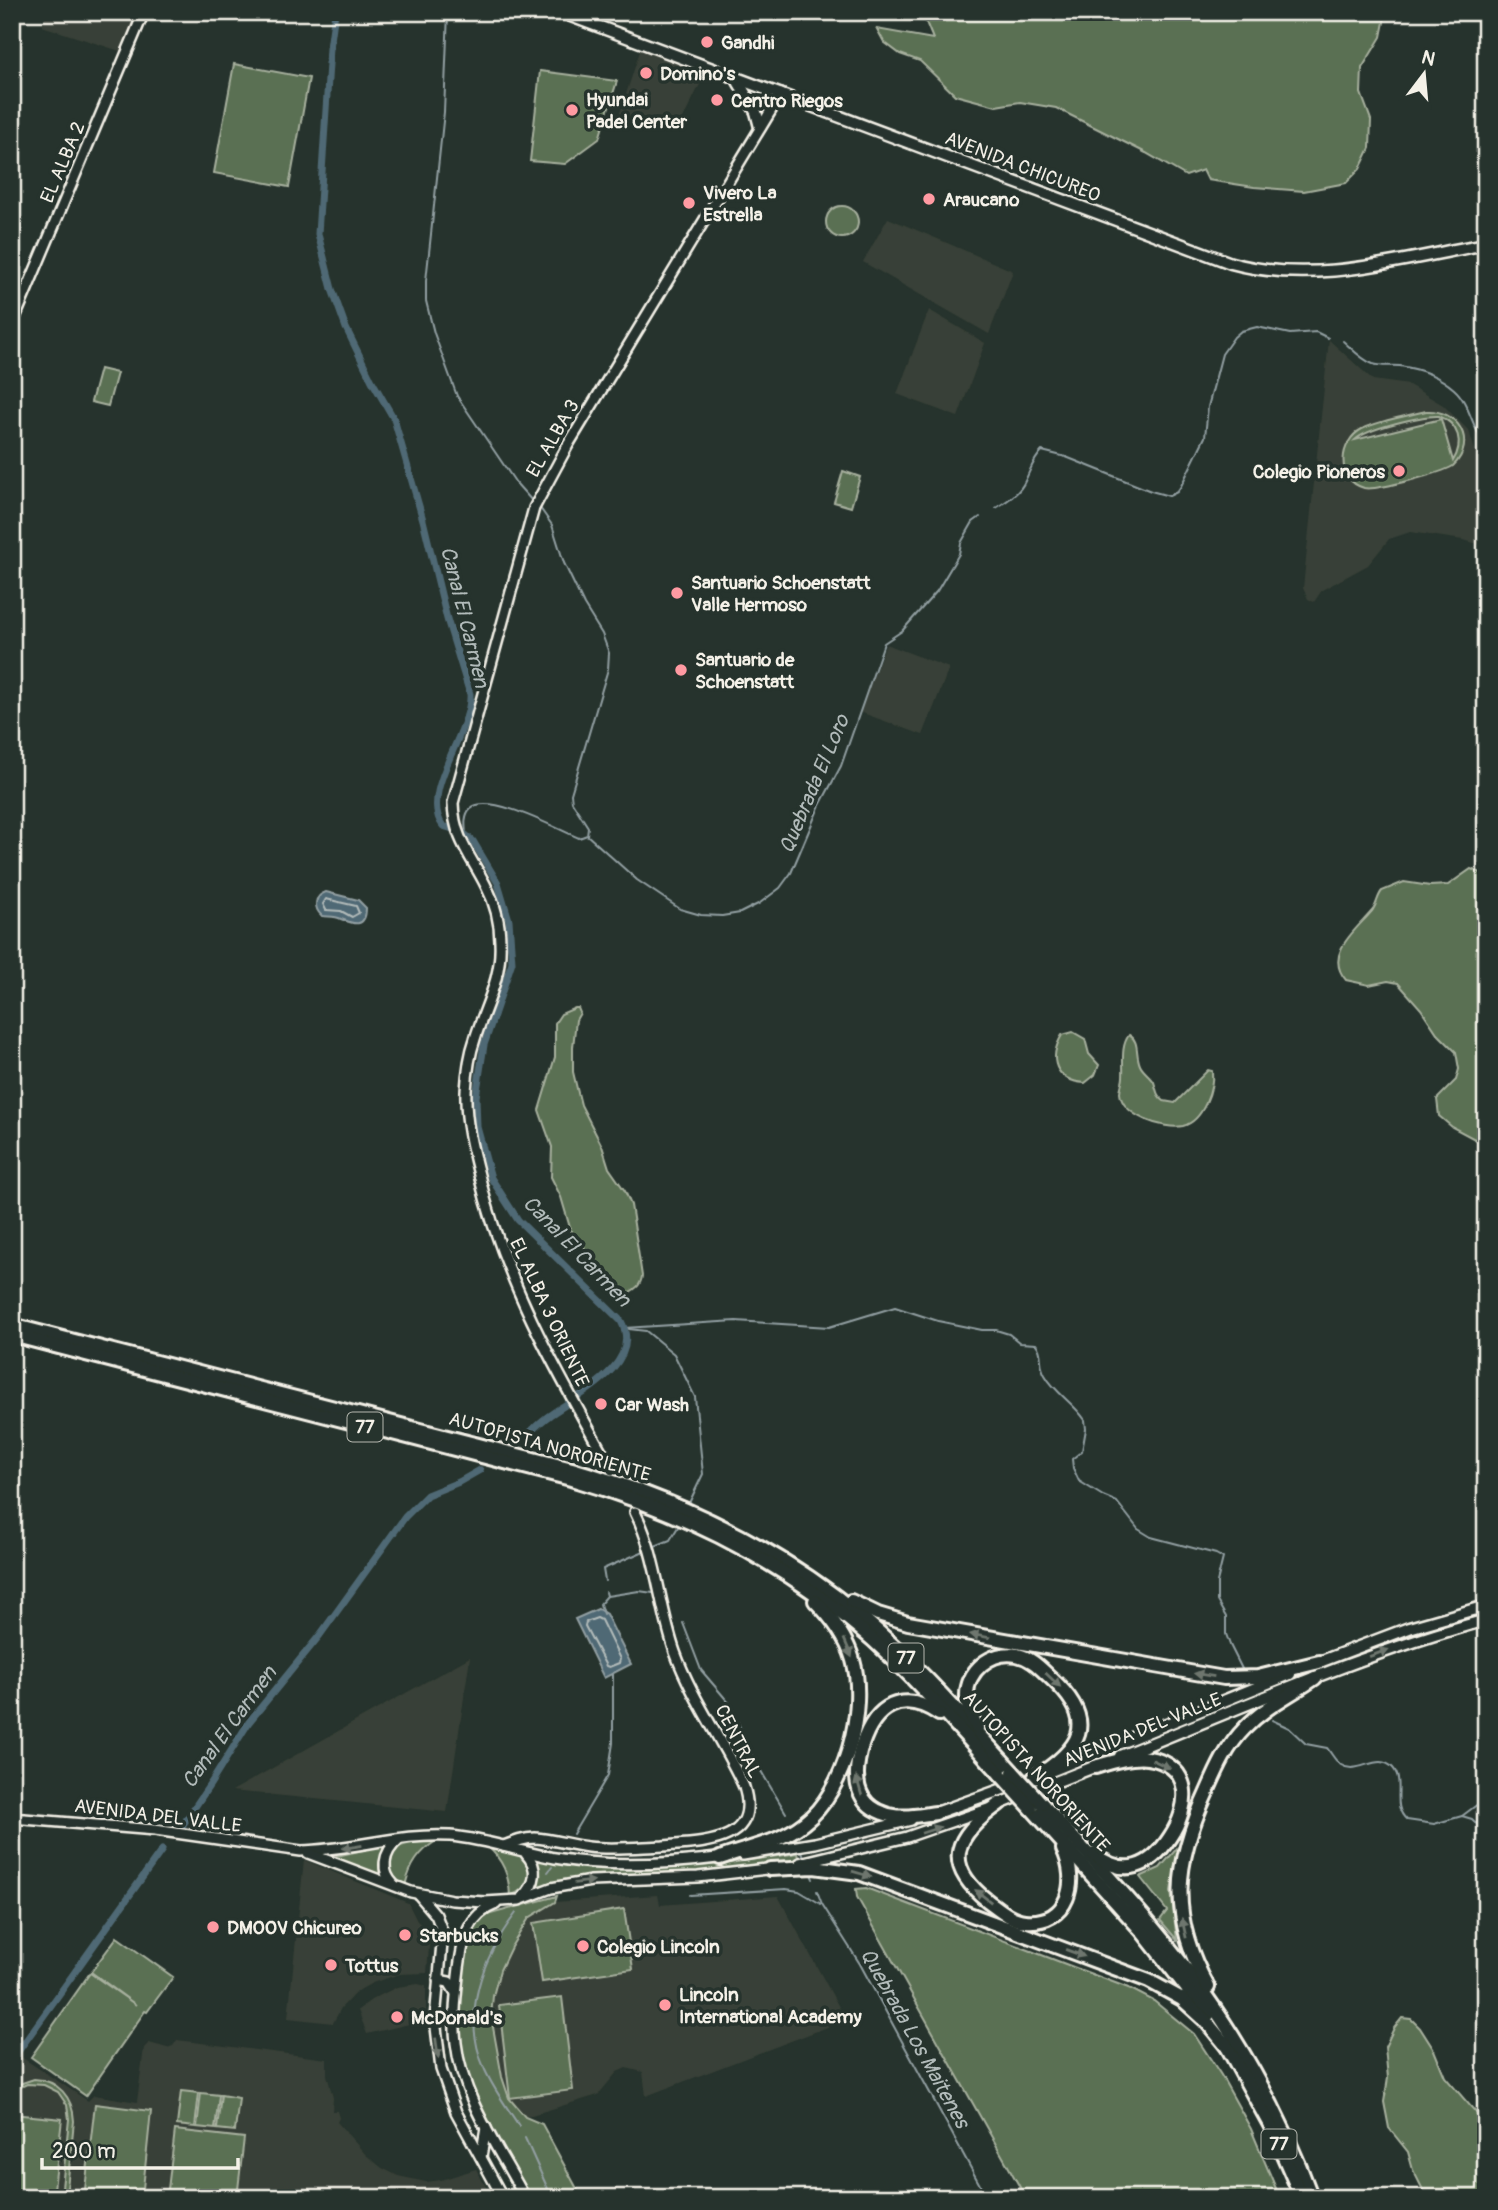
<svg xmlns="http://www.w3.org/2000/svg" width="1498" height="2210" font-family="Pangolin,sans-serif">
  <rect width="100%" height="100%" fill="#26332d"/>
  <filter id="ink" filterUnits="userSpaceOnUse"><feTurbulence type="fractalNoise" baseFrequency=".0143" numOctaves="2"/><feDisplacementMap in="SourceGraphic" scale="14" xChannelSelector="R" yChannelSelector="G"/><feConvolveMatrix kernelMatrix="1 2 1 2 8 2 1 2 1" color-interpolation-filters="sRGB"/></filter>
  <g filter="url(#ink)">
    <g fill="#394137">
      <polygon points="47,12 137,12 120,51 42,26"/>
      <polygon points="641,48 707,70 676,133 618,119"/>
      <polygon points="888,218 1013,271 989,334 863,262"/>
      <polygon points="929,310 985,343 958,417 897,394"/>
      <polygon points="1329,340 1373,380 1409,385 1443,405 1469,431 1481,470 1486,472 1486,546 1463,540 1410,532 1389,539 1368,565 1322,590 1314,602 1308,599 1303,588"/>
      <polygon points="886,644 949,668 923,735 860,712"/>
      <polygon points="470,1657 447,1812 232,1791"/>
      <polygon points="304,1860 408,1903 417,1921 430,1932 427,1973 400,1974 372,1983 356,1992 341,2008 333,2023 288,2018"/>
      <polygon points="658,1895 660,1905 778,1896 846,2020 646,2096 643,2072 626,2068 617,2072 598,2095 525,2117 509,2098 502,2077 491,2016 493,1996 500,1970 511,1947 529,1918 555,1902"/>
      <polygon points="418,1984 426,1986 426,2020 367,2034 358,2010 371,2000 397,1987"/>
      <polygon points="177,2040 327,2059 327,2075 333,2098 332,2111 337,2111 339,2118 337,2122 366,2155 382,2168 398,2176 426,2182 441,2180 476,2169 492,2198 12,2198 12,2069 21,2057 88,2101 94,2095 137,2102 144,2048 149,2043 167,2048 173,2046"/>
    </g>
    <g fill="#5a6f53" stroke="#a7b09e" stroke-width="2" fill-rule="evenodd">
      <polygon points="912,12 1386,12 1381,37 1362,68 1361,93 1371,120 1370,148 1360,169 1346,183 1304,191 1254,187 1208,180 1203,170 1186,176 1146,153 1056,108 1020,102 996,106 955,95 920,61 900,54 884,42 877,29 933,39 926,22"/>
      <polygon points="234,64 309,78 289,187 214,173"/>
      <polygon points="540,71 617,81 599,139 565,164 530,161"/>
      <circle cx="842" cy="222" r="16"/>
      <polygon points="100,369 117,373 108,406 91,402"/>
      <path d="M1426,411C1458,409 1478,442 1453,466C1442,473 1376,491 1364,488C1335,480 1339,441 1362,429C1381,420 1406,416 1426,411ZM1439,416C1459,424 1464,443 1453,461L1441,419L1355,440C1366,429 1422,415 1439,416Z"/>
      <polygon points="843,471 860,477 851,507 834,502"/>
      <path d="M1471,869L1486,875V1145L1452,1127L1439,1116L1437,1099L1456,1080L1459,1069L1456,1052L1437,1033L1421,1009L1398,983L1388,981L1369,985L1346,980C1323,954 1357,929 1372,911C1377,905 1377,897 1382,891L1404,882L1430,886L1448,885Z"/>
      <path d="M575,1008H578L580,1013L576,1020L573,1047V1072L579,1097L581,1105L602,1146L609,1168L625,1191L631,1205L642,1276C641,1285 636,1289 628,1293L610,1279L571,1231L561,1197L551,1177L552,1147L539,1110L555,1057V1023L561,1014Z"/>
      <path d="M1073,1032L1085,1039L1089,1054L1099,1065L1095,1075L1085,1083C1055,1081 1048,1059 1062,1035Z"/>
      <path d="M1129,1035C1140,1041 1135,1054 1140,1065C1143,1072 1151,1076 1154,1082C1157,1091 1156,1095 1164,1101L1175,1103L1208,1070L1212,1071C1214,1089 1203,1121 1183,1126C1164,1130 1122,1116 1120,1093C1120,1087 1123,1082 1123,1077C1124,1063 1120,1047 1129,1035Z"/>
      <path d="M436,1841C419,1852 410,1865 405,1886L393,1878C376,1843 412,1842 436,1841Z"/>
      <polygon points="381,1846 384,1849 379,1865 380,1876 332,1857"/>
      <path d="M487,1846C497,1849 509,1851 519,1855C541,1866 527,1891 510,1896C509,1875 503,1860 487,1846Z"/>
      <polygon points="1179,1846 1171,1891 1177,1940 1160,1920 1167,1911 1140,1877 1160,1868"/>
      <polygon points="798,1853 800,1861 679,1877 607,1876 538,1886 540,1874 536,1858 646,1870 723,1864"/>
      <polygon points="866,1888 1131,1989 1154,2001 1194,2034 1221,2075 1251,2129 1280,2198 1026,2198 857,1897 856,1889"/>
      <polygon points="557,1896 555,1902 529,1918 511,1947 500,1970 493,1996 491,2016 502,2077 509,2098 525,2117 542,2124 582,2198 529,2198 475,2096 466,2075 458,2028 465,1948 469,1933 487,1915"/>
      <polygon points="624,1909 633,1969 542,1982 533,1923"/>
      <polygon points="117,1937 173,1977 147,2012 145,2011 86,2096 31,2057 90,1973 136,2005 91,1972"/>
      <polygon points="562,1997 573,2090 510,2098 499,2005"/>
      <polygon points="1402,2018 1411,2019 1420,2028 1434,2050 1445,2077 1486,2124 1486,2198 1427,2198 1413,2170 1408,2152 1389,2128 1384,2102 1388,2078 1385,2047 1394,2028"/>
      <path d="M34,2079C58,2080 73,2097 74,2121L66,2198H61L69,2119L67,2105L58,2092L44,2085L27,2084L12,2091L13,2086Z"/>
      <polygon points="181,2091 199,2093 195,2127 177,2125"/>
      <polygon points="201,2093 219,2095 215,2129 197,2127"/>
      <polygon points="221,2095 239,2098 235,2131 217,2129"/>
      <polygon points="95,2104 151,2111 142,2198 84,2198"/>
      <polygon points="12,2114 62,2119 53,2198 12,2198"/>
      <polygon points="175,2130 244,2138 237,2198 167,2198"/>
    </g>
    <g fill="#506974" stroke="#929fa2" stroke-width="2">
      <path d="M326,892L358,900L366,908C366,929 353,924 341,919C335,916 328,917 322,916C313,908 314,896 326,892Z"/>
      <polygon points="598,1609 606,1614 631,1664 604,1678 575,1619"/>
    </g>
    <g fill="none" stroke-linecap="round" stroke-linejoin="round">
      <g stroke="#b2bbba" stroke-width="2">
        <polygon points="326,899 356,906 359,913 352,917 341,911 326,910 323,904"/>
        <polygon points="597,1618 601,1620 620,1659 619,1663 609,1667 606,1666 585,1626 586,1622"/>
      </g>
      <g stroke="#929fa2" stroke-width="2">
        <polyline points="448,12 444,112 426,281 426,301 434,333 457,396 516,483 533,502"/>
        <path d="M1343,341C1352,349 1362,360 1373,364C1382,367 1391,365 1400,366C1421,369 1438,375 1454,389C1471,404 1471,429 1486,445"/>
        <polyline points="540,508 552,525 564,563 584,605 602,634 609,653 608,669 571,794 572,802 588,827 587,835"/>
        <path d="M996,508C1007,501 1020,493 1025,481C1031,469 1033,460 1042,451L1066,457L1151,491L1169,496L1177,492L1181,486L1205,437L1208,407L1222,354L1234,337L1241,331L1257,327L1290,334L1316,332L1328,338"/>
        <path d="M466,834C465,825 464,814 471,808C490,792 557,829 579,838L587,835L637,880L680,909L701,915L722,916L740,913L760,903L780,888L791,873L819,807L841,766L884,643L902,631L937,591L959,554L961,543L973,522L980,517"/>
        <path d="M624,1328L736,1321L829,1327L895,1307L938,1321L982,1330H996L1009,1334L1020,1343L1036,1344C1044,1353 1038,1364 1045,1375C1055,1393 1074,1403 1085,1420L1086,1429L1082,1451L1072,1459L1073,1468L1079,1481L1103,1496L1117,1502L1138,1529L1151,1537L1216,1554L1223,1558L1217,1582V1601L1226,1617V1634L1230,1645L1242,1669"/>
        <polyline points="629,1329 646,1331 674,1354 695,1397 703,1474 690,1501"/>
        <polyline points="655,1546 670,1540 678,1527"/>
        <polyline points="605,1581 603,1569 644,1551"/>
        <polyline points="606,1592 607,1596 639,1591 653,1593"/>
        <polyline points="603,1614 600,1604 607,1596"/>
        <polyline points="683,1623 701,1670 730,1704 752,1756 786,1813"/>
        <path d="M1272,1720L1289,1728L1306,1744L1327,1748C1332,1754 1335,1761 1341,1765C1358,1776 1378,1751 1393,1768C1406,1783 1390,1805 1407,1820L1434,1824L1462,1816L1472,1819L1477,1824L1486,1826"/>
        <polyline points="1462,1816 1486,1798"/>
        <polyline points="573,1834 608,1775 613,1743 613,1674"/>
        <polyline points="802,1851 804,1857"/>
        <polyline points="548,1872 552,1867"/>
        <polyline points="811,1874 813,1879"/>
        <polyline points="817,1891 822,1904 860,1964 987,2198"/>
        <polyline points="690,1895 786,1889 799,1891 821,1904"/>
        <path d="M516,1913C482,1958 460,2015 485,2070C494,2090 507,2107 519,2126"/>
        <polyline points="525,2138 552,2198"/>
      </g>
      <g stroke="#506974" stroke-width="7">
        <path d="M335,12L330,48L318,234L332,289L346,328L372,381L394,419L423,520L447,619L470,694C473,730 418,793 443,826L462,832L473,841L498,883L509,920L512,962L484,1045L476,1097L477,1127L491,1178L518,1220L621,1321C644,1364 578,1395 550,1415C538,1423 529,1434 518,1444"/>
        <polyline points="180,1829 211,1783 249,1722 320,1635 405,1517 427,1495 459,1482 480,1470"/>
        <polyline points="12,2060 162,1850"/>
      </g>
      <g stroke="#f4f1e8" stroke-width="14">
        <g id="tertiary">
          <polyline points="12,325 144,12"/>
          <path d="M612,1470C559,1376 504,1281 479,1175C472,1148 465,1120 466,1091C467,1074 469,1056 475,1039C485,1006 502,978 500,942C500,923 495,903 486,886C471,856 454,839 453,803L534,508L568,445L781,94"/>
          <path d="M12,1818L155,1830L301,1851C352,1850 400,1833 450,1836C486,1839 520,1852 555,1858C610,1868 671,1864 726,1857"/>
          <path d="M504,1846C514,1842 524,1838 535,1838C553,1839 570,1845 588,1847C613,1850 638,1847 663,1846C700,1843 762,1844 744,1787C723,1741 692,1699 675,1652C659,1606 657,1555 635,1512"/>
          <polyline points="308,1853 411,1892 452,1900 485,1902 519,1900 551,1888 591,1881 698,1877 775,1868"/>
          <polyline points="743,1855 815,1843 911,1820"/>
          <polyline points="800,1863 907,1837 988,1809"/>
          <path d="M394,1885C380,1871 383,1853 398,1840"/>
          <polyline points="419,1895 436,1915 443,1933 435,2019 441,2069 456,2112 503,2198"/>
          <path d="M523,1897C536,1884 539,1868 526,1854"/>
          <path d="M496,1904C467,1915 463,1940 459,1968C456,1993 453,2018 456,2043C462,2098 499,2149 525,2198"/>
          <polyline points="438,1980 449,1982 456,1993"/>
          <polyline points="481,2157 486,2128"/>
        </g>
      </g>
      <g stroke="#f4f1e8" stroke-width="15">
        <g id="secondary">
          <path d="M560,12L1231,263C1315,286 1402,259 1486,244"/>
          <polyline points="736,78 756,112 760,127"/>
          <polyline points="1314,1664 1409,1628 1486,1606"/>
          <path d="M1120,1756C1240,1708 1360,1654 1486,1620"/>
          <polyline points="1048,1772 1290,1674"/>
          <polyline points="999,1804 1099,1765"/>
          <polyline points="936,1813 1014,1785"/>
        </g>
      </g>
      <g stroke="#f4f1e8" stroke-width="18">
        <g id="motorway">
          <path d="M12,1325L572,1469C679,1500 779,1547 864,1619C918,1665 965,1720 1013,1772"/>
          <path d="M12,1335L571,1479C682,1511 786,1562 873,1640C919,1682 959,1729 1001,1775"/>
          <polyline points="851,1601 878,1614 908,1623 1224,1678 1258,1677 1319,1662"/>
          <path d="M977,1728C972,1718 967,1708 967,1697C966,1671 991,1650 1017,1655C1032,1658 1041,1669 1052,1679C1099,1722 1081,1749 1034,1778"/>
          <path d="M999,1804C956,1835 940,1863 988,1901C999,1909 1011,1920 1025,1921C1069,1925 1079,1881 1063,1849"/>
          <path d="M1042,1804C1109,1877 1179,1950 1232,2035C1264,2086 1291,2141 1312,2198"/>
          <polyline points="1031,1808 1141,1930 1208,2015"/>
          <path d="M936,1813C919,1815 900,1820 883,1813C852,1802 854,1771 862,1745C875,1706 902,1689 939,1714"/>
          <path d="M1094,1854C1124,1878 1150,1868 1170,1837C1190,1807 1194,1765 1148,1758C1130,1756 1112,1762 1095,1767"/>
          <path d="M720,1858C749,1847 779,1843 804,1823C845,1792 867,1708 853,1660C846,1636 832,1618 815,1601"/>
          <polyline points="770,1869 814,1867 859,1873 1149,1981 1182,1999 1205,2020 1228,2048"/>
          <path d="M1208,1987C1169,1917 1174,1863 1207,1792C1217,1769 1227,1746 1245,1728C1266,1706 1291,1695 1315,1678"/>
          <polyline points="1225,2043 1270,2125 1302,2198"/>
        </g>
      </g>
      <use href="#tertiary" stroke="#26332d" stroke-width="9"/>
      <use href="#secondary" stroke="#26332d" stroke-width="10"/>
      <use href="#motorway" stroke="#26332d" stroke-width="12"/>
      <g stroke="#f4f1e8" stroke-width="18" stroke-linecap="butt">
        <g id="motorway-bridge">
          <polyline points="1013,1772 1042,1804"/>
          <polyline points="1001,1775 1031,1808"/>
        </g>
      </g>
      <use href="#motorway-bridge" stroke="#26332d" stroke-width="12"/>
    </g>
    <defs><path id="oneway-solid" d="M-6-.8H1V-3.2L6.5 0L1 3.2V.8H-6Z" transform="scale(1.75)"/></defs>
    <g fill="#6e766e">
      <use href="#oneway-solid" transform="translate(980 1636) rotate(-170)"/>
      <use href="#oneway-solid" transform="translate(848 1648) rotate(67)"/>
      <use href="#oneway-solid" transform="translate(1379 1653) rotate(-20)"/>
      <use href="#oneway-solid" transform="translate(1204 1675) rotate(-171)"/>
      <use href="#oneway-solid" transform="translate(1053 1680) rotate(43)"/>
      <use href="#oneway-solid" transform="translate(1161 1764) rotate(25)"/>
      <use href="#oneway-solid" transform="translate(859 1786) rotate(-106)"/>
      <use href="#oneway-solid" transform="translate(931 1830) rotate(-18)"/>
      <use href="#oneway-solid" transform="translate(352 1847) rotate(171)"/>
      <use href="#oneway-solid" transform="translate(862 1874) rotate(16)"/>
      <use href="#oneway-solid" transform="translate(584 1882) rotate(-7)"/>
      <use href="#oneway-solid" transform="translate(983 1896) rotate(-142)"/>
      <use href="#oneway-solid" transform="translate(1184 1928) rotate(-102)"/>
      <use href="#oneway-solid" transform="translate(1075 1953) rotate(20)"/>
      <use href="#oneway-solid" transform="translate(437 2048) rotate(82)"/>
    </g>
  </g>
  <g fill="#ff9aa2" stroke="#26332d" stroke-width="2.5">
    <circle cx="707" cy="42" r="7"/>
    <circle cx="646" cy="73" r="7"/>
    <circle cx="717" cy="100" r="7"/>
    <circle cx="572" cy="110" r="7"/>
    <circle cx="929" cy="199" r="7"/>
    <circle cx="689" cy="203" r="7"/>
    <circle cx="1399" cy="471" r="7"/>
    <circle cx="677" cy="593" r="7"/>
    <circle cx="681" cy="670" r="7"/>
    <circle cx="601" cy="1404" r="7"/>
    <circle cx="213" cy="1927" r="7"/>
    <circle cx="405" cy="1935" r="7"/>
    <circle cx="583" cy="1946" r="7"/>
    <circle cx="331" cy="1965" r="7"/>
    <circle cx="665" cy="2005" r="7"/>
    <circle cx="397" cy="2017" r="7"/>
  </g>
  <g text-anchor="middle" stroke-width="7" stroke-linejoin="round" paint-order="stroke">
    <g fill="#26332d" stroke="#b6b8b0" stroke-width="2">
      <rect x="347.5" y="1412.5" width="35" height="29" rx="5"/>
      <rect x="888.5" y="1643.5" width="35" height="29" rx="5"/>
      <rect x="1261.5" y="2129.5" width="35" height="29" rx="5"/>
    </g>
    <g font-size="18" font-weight="bold" fill="#f4f1e8">
      <text x="365" y="1433">77</text>
      <text x="906" y="1664">77</text>
      <text x="1279" y="2150">77</text>
    </g>
    <g font-size="19" font-weight="bold" fill="#f4f1e8" stroke="#26332d" text-anchor="start">
      <text x="721" y="49">Gandhi</text>
      <text x="660" y="80">Domino's</text>
      <text x="586" y="106">Hyundai<tspan x="586" dy="22">Padel Center</tspan></text>
      <text x="731" y="107">Centro Riegos</text>
      <text x="703" y="199">Vivero La<tspan x="703" dy="22">Estrella</tspan></text>
      <text x="943" y="206">Araucano</text>
      <text x="1385" y="478" text-anchor="end">Colegio Pioneros</text>
      <text x="691" y="589">Santuario Schoenstatt<tspan x="691" dy="22">Valle Hermoso</tspan></text>
      <text x="695" y="666">Santuario de<tspan x="695" dy="22">Schoenstatt</tspan></text>
      <text x="615" y="1411">Car Wash</text>
      <text x="227" y="1934">DMOOV Chicureo</text>
      <text x="419" y="1942">Starbucks</text>
      <text x="597" y="1953">Colegio Lincoln</text>
      <text x="345" y="1972">Tottus</text>
      <text x="679" y="2001">Lincoln<tspan x="679" dy="22">International Academy</tspan></text>
      <text x="411" y="2024">McDonald's</text>
    </g>
    <g font-size="19" fill="#f4f1e8" stroke="#26332d">
      <text transform="translate(62 162) rotate(-67)" y="7">EL ALBA 2</text>
      <text transform="translate(1023 166) rotate(21)" y="7">AVENIDA CHICUREO</text>
      <text transform="translate(552 438) rotate(-60)" y="7">EL ALBA 3</text>
      <text transform="translate(550 1312) rotate(65)" y="7">EL ALBA 3 ORIENTE</text>
      <text transform="translate(550 1446) rotate(16)" y="7">AUTOPISTA NORORIENTE</text>
      <text transform="translate(1142 1729) rotate(-22)" y="7">AVENIDA DEL VALLE</text>
      <text transform="translate(739 1741) rotate(63)" y="7">CENTRAL</text>
      <text transform="translate(1037 1771) rotate(48)" y="7">AUTOPISTA NORORIENTE</text>
      <text transform="translate(158 1815) rotate(7)" y="7">AVENIDA DEL VALLE</text>
    </g>
    <g font-size="21" font-style="italic" fill="#b2bbba" stroke="#26332d">
      <text transform="translate(465 617) rotate(76)" y="7">Canal El Carmen</text>
      <text transform="translate(814 784) rotate(-67)" y="7">Quebrada El Loro</text>
      <text transform="translate(577 1251) rotate(46)" y="7">Canal El Carmen</text>
      <text transform="translate(229 1727) rotate(-54)" y="7">Canal El Carmen</text>
      <text transform="translate(915 2038) rotate(61)" y="7">Quebrada Los Maitenes</text>
    </g>
  </g>
  <rect width="1498" height="2210" fill="none" stroke="#26332d" stroke-width="42"/>
  <rect x="21" y="21" width="1456" height="2168" fill="none" stroke="#f4f1e8" stroke-width="2.5" filter="url(#ink)"/>
  <g transform="translate(1424 74) rotate(16)" stroke="#26332d" stroke-width="5" paint-order="stroke">
  <path d="M0-5L12 26L0 18L-12 26Z" fill="#f4f1e8"/>
  <text y="-10" font-size="19" font-weight="bold" text-anchor="middle" fill="#f4f1e8">N</text>
  </g>
  <path d="M42 2158v10h196v-10" fill="none" stroke="#f4f1e8" stroke-width="3.5"/>
  <text x="52" y="2158" font-size="21" fill="#f4f1e8" stroke="#26332d" stroke-width="5" paint-order="stroke">200 m</text>
</svg>
